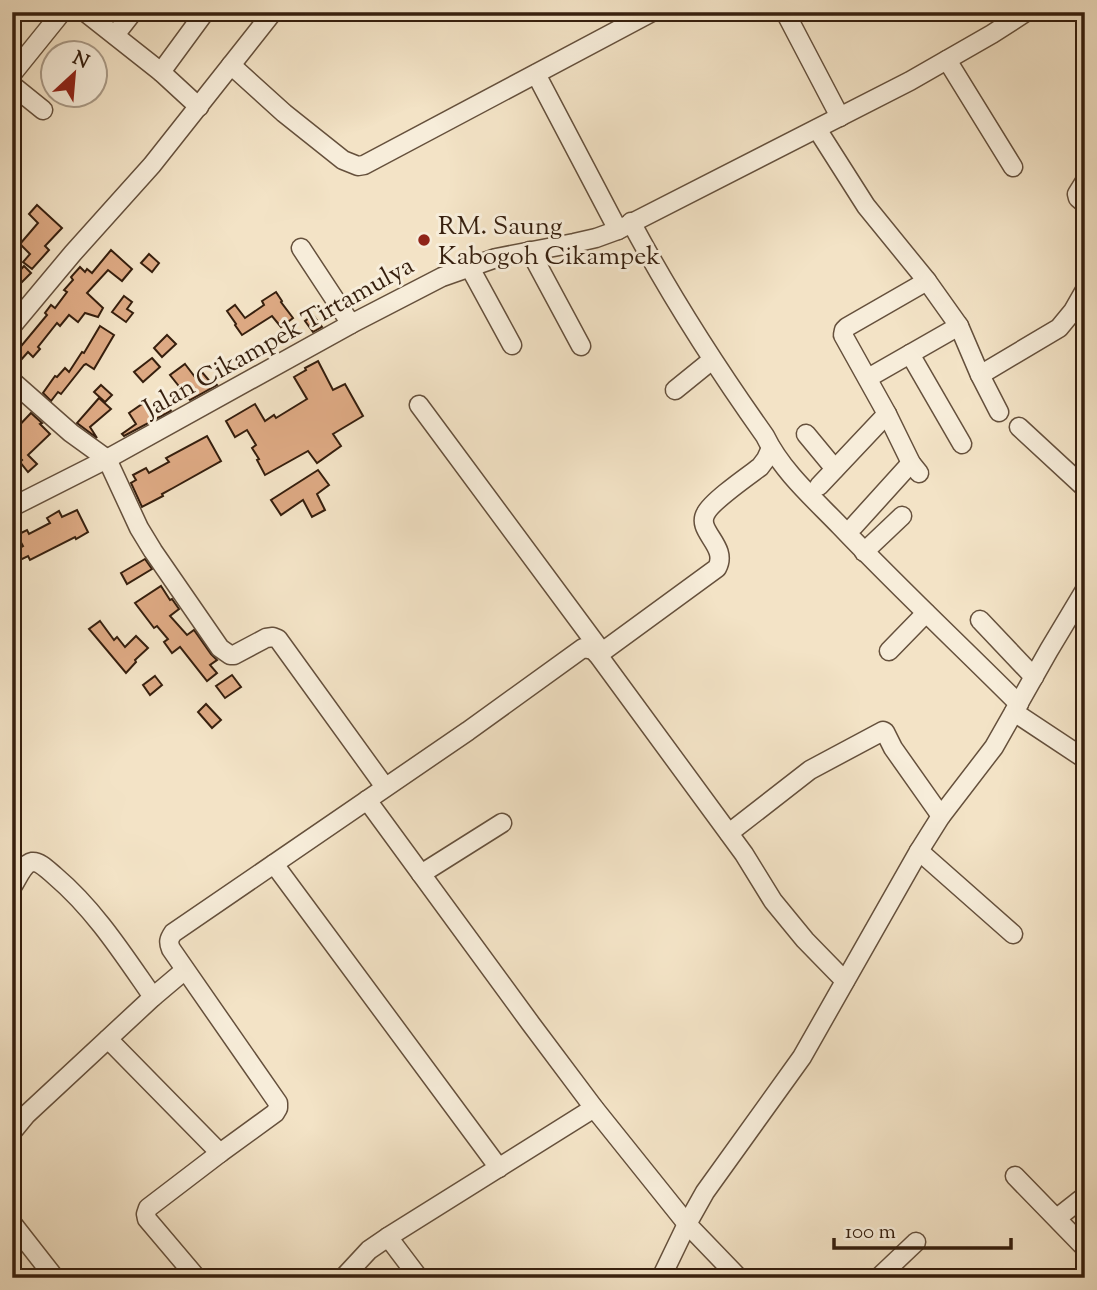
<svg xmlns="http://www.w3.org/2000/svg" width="1097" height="1290" font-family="'Sorts Mill Goudy',serif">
  <rect width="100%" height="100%" fill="#f3e3c6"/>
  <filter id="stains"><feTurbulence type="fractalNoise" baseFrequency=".00286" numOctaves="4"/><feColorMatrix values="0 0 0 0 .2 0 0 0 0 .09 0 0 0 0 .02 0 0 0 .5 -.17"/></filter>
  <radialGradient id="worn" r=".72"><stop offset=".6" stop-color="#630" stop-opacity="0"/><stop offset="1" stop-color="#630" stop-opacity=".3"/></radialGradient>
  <g fill="#dda983" stroke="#361f0e" stroke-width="2">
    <polygon points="37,205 62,228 45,246 49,250 32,269 23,262 30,254 20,244 38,223 29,214"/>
    <polygon points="111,250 132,269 122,281 108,270 87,293 103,308 98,317 85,313 78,322 69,315 60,326 57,323 38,347 40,349 33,357 28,352 12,370 12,357 47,315 45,313 51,305 55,308 67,292 64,290 73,280 71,277 80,267 85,272 87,269 92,273"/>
    <polygon points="149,254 159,263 152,272 141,263"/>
    <polygon points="24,266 31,273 18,286 12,279"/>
    <polygon points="276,292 282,301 281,302 293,318 281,327 272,316 242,335 235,325 236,324 227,311 235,305 245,318 264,305 262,301"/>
    <polygon points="124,296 132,302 127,309 133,313 126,322 112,312"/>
    <polygon points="313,315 322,327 313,332 305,321"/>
    <polygon points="100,326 114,335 94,369 86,364 84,365 61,394 58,392 51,401 43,393 55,376 57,377 65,368 69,372 82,352 84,353"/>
    <polygon points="167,335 176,344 162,357 154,348"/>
    <polygon points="152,358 160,367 143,382 134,372"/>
    <polygon points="318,361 333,390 345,384 363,416 333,434 341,446 317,463 308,451 265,475 257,460 259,459 252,448 256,445 247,430 235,437 226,421 255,404 265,421 274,415 276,418 307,399 294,377 306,370 305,368"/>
    <polygon points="185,364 195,377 201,371 212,384 214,382 217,385 190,400 170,375"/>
    <polygon points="101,385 112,395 105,402 94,392"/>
    <polygon points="99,398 111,409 90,427 97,438 77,423"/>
    <polygon points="145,402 153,414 167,405 171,411 124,436 122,434 136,424 129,413"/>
    <polygon points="31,413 42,423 40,424 50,434 28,455 37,464 28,472 20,462 22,460 12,450 12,433"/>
    <polygon points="207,436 221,461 173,488 162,494 163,496 142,507 131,483 136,480 133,475 146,468 149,473 169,462 166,458"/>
    <polygon points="318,470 329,485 317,494 325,510 312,517 303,500 281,515 271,500"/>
    <polygon points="77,510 88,532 76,539 75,537 30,560 28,556 12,564 12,552 23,546 17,535 27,530 29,534 50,523 47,518 59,511 62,517"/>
    <polygon points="145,559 152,569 127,584 121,573"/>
    <polygon points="161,586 170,600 172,599 179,609 170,616 187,635 194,630 211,654 217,660 210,665 217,673 207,681 180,647 172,653 164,642 168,639 157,626 154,628 135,603"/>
    <polygon points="100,621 114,640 117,637 125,647 136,636 148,648 135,660 136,662 126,673 89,629"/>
    <polygon points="232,675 241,687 225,698 216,686"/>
    <polygon points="155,676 162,685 150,695 143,685"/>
    <polygon points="206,704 221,720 212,728 198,712"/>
  </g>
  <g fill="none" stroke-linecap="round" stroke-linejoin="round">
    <g stroke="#65503c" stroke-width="21">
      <g id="minor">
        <polyline points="85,12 161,72 199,107"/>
        <polyline points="785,12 840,117"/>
        <polyline points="115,35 133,12"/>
        <polyline points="947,60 1013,167"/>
        <polyline points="231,65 284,113 343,160 358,166 364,165 652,12"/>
        <polyline points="161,72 205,12"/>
        <polyline points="12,74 62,12"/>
        <polyline points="536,74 618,230"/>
        <polyline points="12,85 43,110"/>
        <polyline points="817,129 866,206 927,281 959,326 980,375"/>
        <polyline points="1085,181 1077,194 1078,198 1085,204"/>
        <path d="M631,222C671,297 716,367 765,436C782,471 813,498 840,526C898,587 959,644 1019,704"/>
        <polyline points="301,248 351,324"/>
        <polyline points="530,251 581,346"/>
        <polyline points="469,266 512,345"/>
        <polyline points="12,326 73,253 152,165 273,12"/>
        <polyline points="910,354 962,444"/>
        <polyline points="868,378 959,326"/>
        <polyline points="12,381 71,433 107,459 139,528 153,551 220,648 230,655 234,655 266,638 273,637 278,639 385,787"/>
        <polyline points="675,390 712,360"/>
        <polyline points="419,405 602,652"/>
        <polyline points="999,412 980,375 1059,328 1073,311 1085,290"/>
        <polyline points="1019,427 1085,488"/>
        <polyline points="806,434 835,469"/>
        <polyline points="919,473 911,463 887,414 843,335 844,330 847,327 927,281"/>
        <polyline points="819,486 887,414"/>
        <polyline points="12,507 107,459 351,324 442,277 496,258 574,243 596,238 618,230 910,81 992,34 1026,12"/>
        <polyline points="854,526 911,463"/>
        <polyline points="864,552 902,516"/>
        <polyline points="980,620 1034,677"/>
        <polyline points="889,651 926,613"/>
        <path d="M598,655L717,568C729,546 695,531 706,513C712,501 748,476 760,467L766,459L771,448"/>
        <polyline points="1014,712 1085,759"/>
        <polyline points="367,800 531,1024 594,1108 687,1224 739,1278"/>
        <polyline points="729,833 810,770 883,731 885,732 893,748 941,816"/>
        <polyline points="919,851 1013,934"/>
        <polyline points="274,864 499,1168"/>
        <polyline points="421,874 502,823"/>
        <path d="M12,887C17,880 23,864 32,862C40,861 49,871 55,876C95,910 123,954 153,997"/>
        <polyline points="108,1039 220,1153"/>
        <polyline points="12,1132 26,1115 153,997 185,970"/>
        <polyline points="1015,1176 1085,1248"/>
        <polyline points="1057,1218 1085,1196"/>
        <polyline points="12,1223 55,1278"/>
        <polyline points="388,1237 419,1278"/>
        <path d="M197,1278L147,1219L146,1214L148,1208L220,1153L275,1113L278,1108V1103L171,949C168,942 169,939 173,933L468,731L583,648L593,650L598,655L744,854L773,901L805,940L845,981"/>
        <polyline points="343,1278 369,1250 388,1237 594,1108"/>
        <polyline points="661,1278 687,1224 705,1192 802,1057 919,851 941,816 994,747 1049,650 1085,590"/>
        <polyline points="878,1278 916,1242"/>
      </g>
    </g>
    <use href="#minor" stroke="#f7edda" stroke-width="18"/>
  </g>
  <circle fill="#8f2418" stroke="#f7edda" stroke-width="2.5" cx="424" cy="240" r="7"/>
  <g text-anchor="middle" stroke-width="6" stroke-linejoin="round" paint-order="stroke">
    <g font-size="26" fill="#361f0e" stroke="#f7edda" text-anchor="start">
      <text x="438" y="234">RM. Saung<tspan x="438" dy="30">Kabogoh Cikampek</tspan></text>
    </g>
    <g font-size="26" fill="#361f0e" stroke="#f7edda">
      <text transform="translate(278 336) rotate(-29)" y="9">Jalan Cikampek Tirtamulya</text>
    </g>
  </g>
  <rect width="1097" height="1290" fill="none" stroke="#f3e3c6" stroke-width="42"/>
  <rect x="14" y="14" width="1069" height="1262" fill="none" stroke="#361f0e" stroke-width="3.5"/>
  <rect x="21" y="21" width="1055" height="1248" fill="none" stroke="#361f0e" stroke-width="2"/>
  <g transform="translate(74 74) rotate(26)"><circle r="33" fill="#f7edda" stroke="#aa9b88" stroke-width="2"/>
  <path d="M0-5L12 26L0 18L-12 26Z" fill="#8f2418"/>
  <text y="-10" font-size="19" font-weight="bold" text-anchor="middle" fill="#361f0e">N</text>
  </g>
  <path d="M834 1238v10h177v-10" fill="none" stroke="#361f0e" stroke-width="3.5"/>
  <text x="845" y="1238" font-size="21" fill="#361f0e" stroke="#f7edda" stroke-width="5" paint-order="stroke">100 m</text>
  <rect width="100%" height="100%" filter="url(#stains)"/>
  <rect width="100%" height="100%" fill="url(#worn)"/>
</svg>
